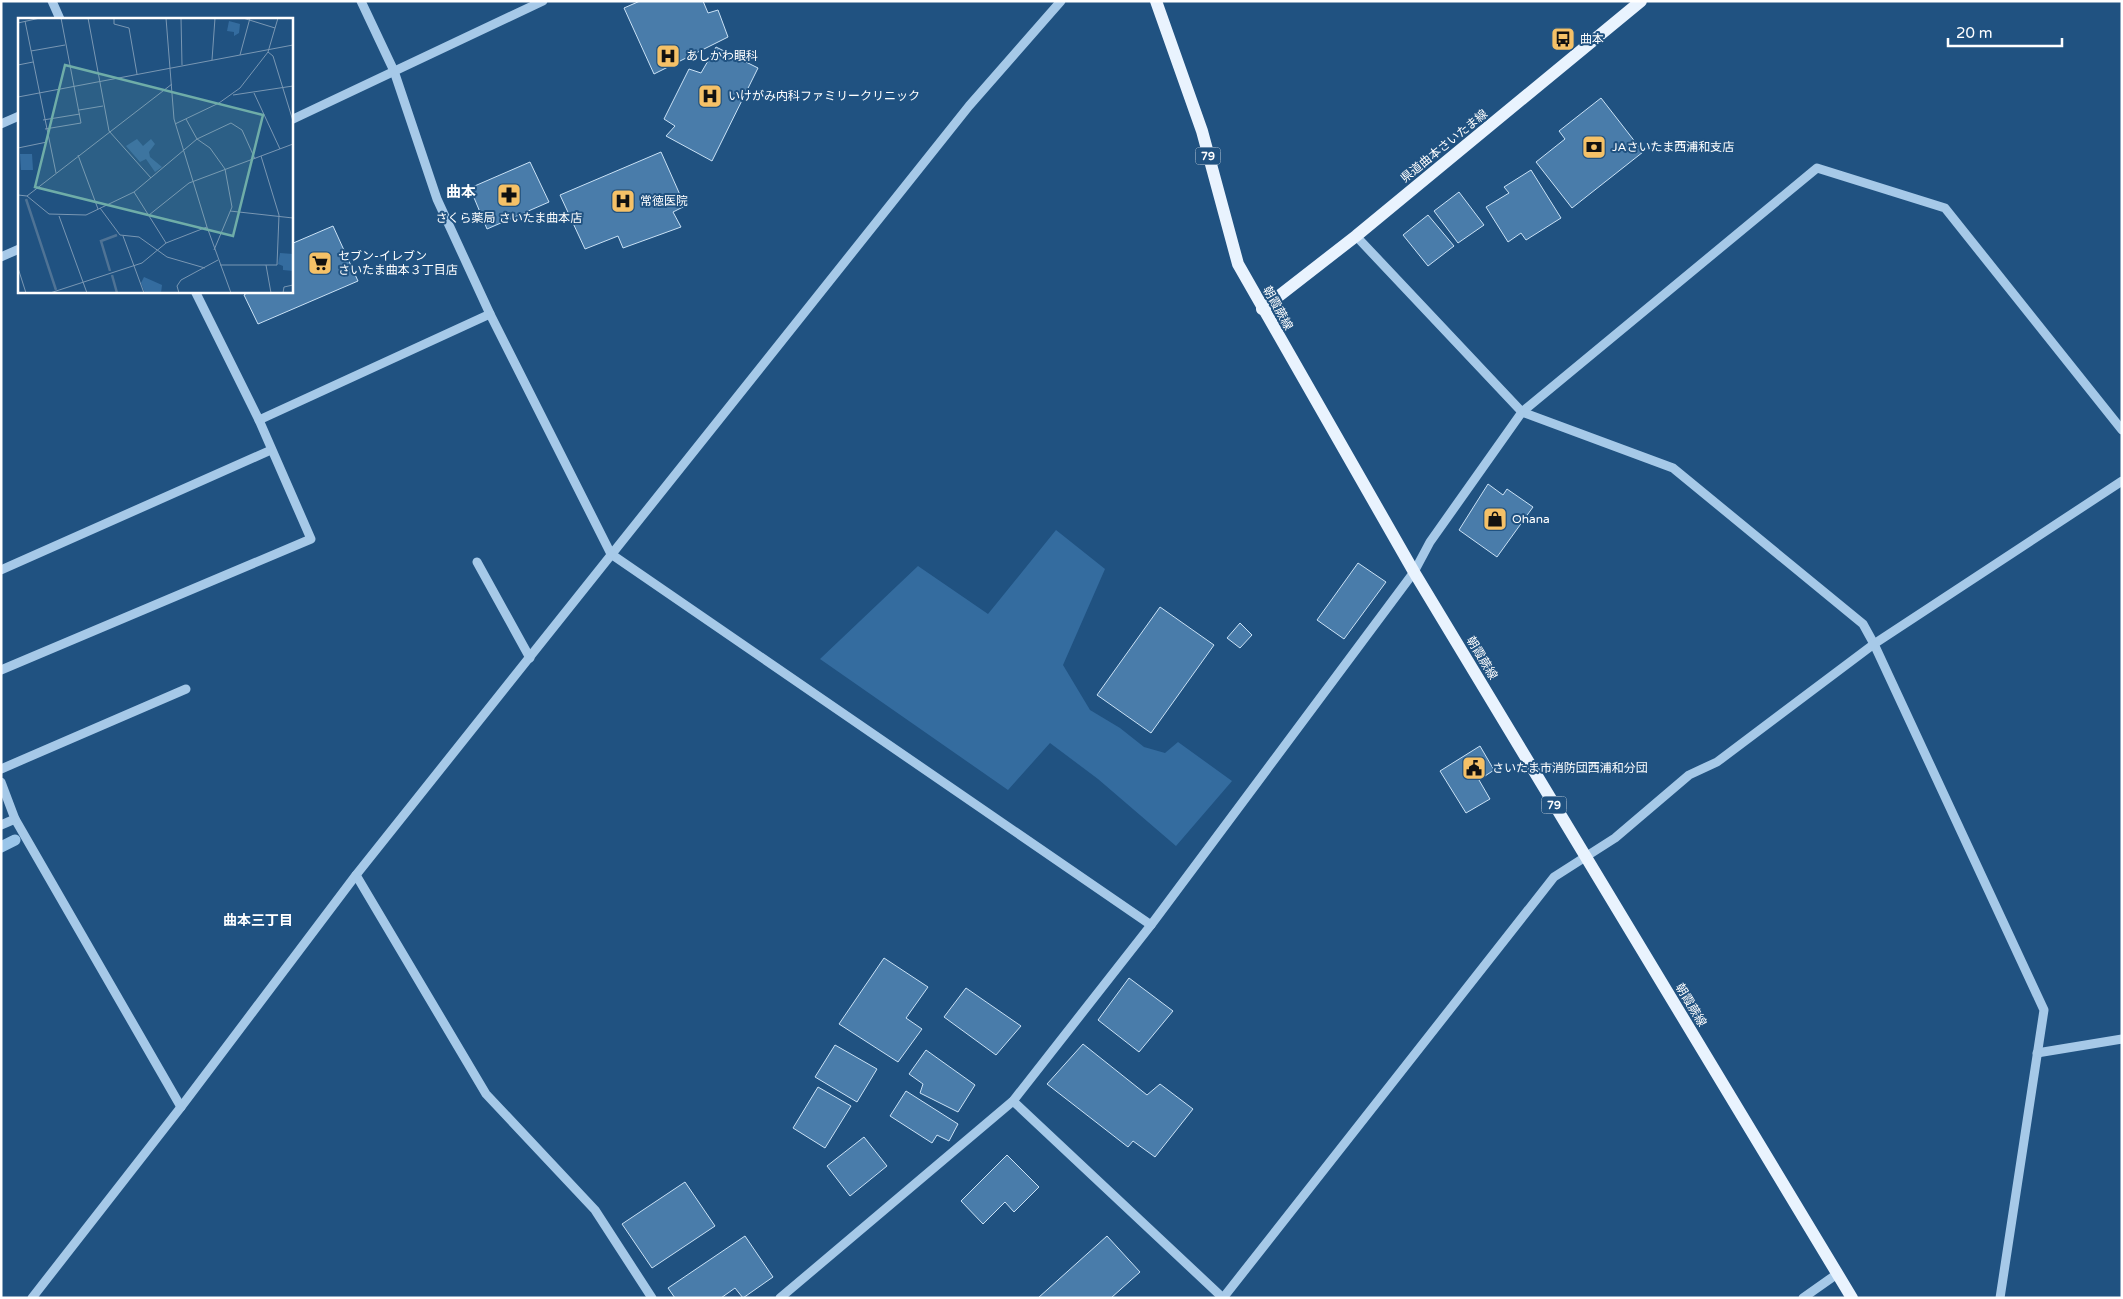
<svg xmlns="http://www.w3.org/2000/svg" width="2123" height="1299" font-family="'Varela Round','Noto Sans JP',sans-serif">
  <rect width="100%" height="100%" fill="#205281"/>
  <polygon fill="#346c9f" points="1056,530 1105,569 1063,665 1090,710 1120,728 1144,747 1165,753 1178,742 1232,781 1176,846 1098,779 1050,743 1008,790 820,659 918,566 988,614"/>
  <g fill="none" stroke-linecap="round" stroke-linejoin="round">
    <polyline stroke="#9ac5e9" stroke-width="11" points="1,847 15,840"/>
  </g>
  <g fill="#497caa" stroke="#cae2f6">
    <polygon points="640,1 703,1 708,13 718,10 728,37 654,74 624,8"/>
    <polygon points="716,47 758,68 712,161 666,136 675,126 664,119 689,69 701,73"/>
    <polygon points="1601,98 1643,152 1572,208 1536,162 1565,139 1559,131"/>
    <polygon points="661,152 685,206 673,212 681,227 623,248 618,236 585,249 560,195"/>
    <polygon points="530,162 549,202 487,229 470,188"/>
    <polygon points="1531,170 1561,218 1526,240 1521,233 1508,242 1486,207 1509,193 1504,187"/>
    <polygon points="1459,192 1484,225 1458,243 1434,211"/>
    <polygon points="1428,215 1454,246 1428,266 1403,235"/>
    <polygon points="333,226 358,281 258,324 244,295 250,291 291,291 291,244"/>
    <polygon points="1488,484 1503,495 1507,489 1533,507 1497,557 1459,530"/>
    <polygon points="1358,563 1386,582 1344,639 1317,620"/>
    <polygon points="1160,607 1214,645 1151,733 1097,695"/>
    <polygon points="1240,623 1252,635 1240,648 1227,638"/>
    <polygon points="1480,746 1494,770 1479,780 1490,799 1466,813 1440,771"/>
    <polygon points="884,958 928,987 906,1018 922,1029 898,1062 839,1024"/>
    <polygon points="1129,978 1173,1011 1139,1052 1098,1020"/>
    <polygon points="966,988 1021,1026 996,1055 944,1017"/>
    <polygon points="1083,1044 1147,1095 1160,1084 1193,1109 1155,1157 1133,1141 1128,1147 1047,1084"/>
    <polygon points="835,1045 877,1069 857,1102 815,1077"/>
    <polygon points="926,1050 975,1085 958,1112 920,1093 923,1084 909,1074"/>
    <polygon points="818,1087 851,1106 825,1148 793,1128"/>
    <polygon points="906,1091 958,1124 949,1141 937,1135 932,1143 890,1116"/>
    <polygon points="864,1137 887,1166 850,1196 827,1166"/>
    <polygon points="1007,1155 1039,1187 1014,1212 1005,1202 983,1224 961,1201"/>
    <polygon points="685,1182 715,1226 652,1268 622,1224"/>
    <polygon points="745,1236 773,1277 743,1298 735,1288 721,1298 675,1298 668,1288"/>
    <polygon points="1107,1236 1140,1272 1111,1298 1038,1298"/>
  </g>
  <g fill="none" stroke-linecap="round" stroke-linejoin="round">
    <g stroke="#a6c9e8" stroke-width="9">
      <polyline points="52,1 60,19"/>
      <polyline points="361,1 394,71 437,199 490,314 611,554 1151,925"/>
      <polyline points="291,120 543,1"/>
      <polyline points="1,124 19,116"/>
      <polyline points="1356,236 1522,412 1673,468 1863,624 1874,644 2044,1010 2000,1298"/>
      <polyline points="1,257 19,249"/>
      <polyline points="259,420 490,314"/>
      <polyline points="477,562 530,658"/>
      <polyline points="1,570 271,450"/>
      <polyline points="1,670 311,539 259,420 195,291"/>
      <polyline points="1,769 186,689"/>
      <polyline points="1,782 15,819 181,1107"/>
      <polyline points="1,825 15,819"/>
      <polyline points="356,875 486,1094 595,1210 652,1298"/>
      <polyline points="2037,1053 2122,1039"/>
      <polyline points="1013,1101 1223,1298"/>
      <polyline points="32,1298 181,1107 356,875 969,106 1061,1"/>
      <polyline points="780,1298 1013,1101 1151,925 1414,572 1430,542 1522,412 1817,168 1945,208 2122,430"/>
      <polyline points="1223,1298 1554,877 1615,838 1689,775 1717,762 1874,644 2122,481"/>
      <polyline points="1803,1298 1837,1274"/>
    </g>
    <g stroke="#e9f3fe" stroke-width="12">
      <polyline points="1156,1 1202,131 1238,264 1414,572 1852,1298"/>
      <polyline points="1262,309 1356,236 1641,1"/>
    </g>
  </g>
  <defs>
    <g id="bus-square" transform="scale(1.25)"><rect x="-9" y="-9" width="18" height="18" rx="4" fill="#f5c167" stroke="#205281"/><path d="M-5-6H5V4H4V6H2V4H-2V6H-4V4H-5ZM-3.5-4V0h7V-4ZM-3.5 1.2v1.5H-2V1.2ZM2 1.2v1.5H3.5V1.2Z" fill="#111"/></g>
    <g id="hospital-square" transform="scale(1.25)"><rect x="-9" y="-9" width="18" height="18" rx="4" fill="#f5c167" stroke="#205281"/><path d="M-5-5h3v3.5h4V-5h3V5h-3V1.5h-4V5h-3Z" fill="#111"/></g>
    <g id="bank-square" transform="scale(1.25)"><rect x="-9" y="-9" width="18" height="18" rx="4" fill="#f5c167" stroke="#205281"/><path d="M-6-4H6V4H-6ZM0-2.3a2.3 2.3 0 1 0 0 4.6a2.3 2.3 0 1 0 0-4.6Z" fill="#111"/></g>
    <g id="pharmacy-square" transform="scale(1.25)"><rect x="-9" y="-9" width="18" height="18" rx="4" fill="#f5c167" stroke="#205281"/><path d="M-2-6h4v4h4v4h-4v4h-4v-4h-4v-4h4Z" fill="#111"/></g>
    <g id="supermarket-square" transform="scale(1.25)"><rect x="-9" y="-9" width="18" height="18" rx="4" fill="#f5c167" stroke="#205281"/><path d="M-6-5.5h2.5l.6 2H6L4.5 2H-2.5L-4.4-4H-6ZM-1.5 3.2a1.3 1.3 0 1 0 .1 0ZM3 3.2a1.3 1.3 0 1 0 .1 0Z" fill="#111"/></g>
    <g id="shop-square" transform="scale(1.25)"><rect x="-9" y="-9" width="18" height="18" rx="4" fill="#f5c167" stroke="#205281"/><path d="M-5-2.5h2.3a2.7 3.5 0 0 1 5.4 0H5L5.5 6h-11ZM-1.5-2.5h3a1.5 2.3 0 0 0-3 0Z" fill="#111"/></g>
    <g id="civic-square" transform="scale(1.25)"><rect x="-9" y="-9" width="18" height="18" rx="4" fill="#f5c167" stroke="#205281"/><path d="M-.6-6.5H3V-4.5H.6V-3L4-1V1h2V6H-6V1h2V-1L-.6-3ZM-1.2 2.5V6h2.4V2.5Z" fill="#111"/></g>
  </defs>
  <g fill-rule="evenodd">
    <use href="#bus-square" x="1563" y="39"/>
    <use href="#hospital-square" x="668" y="56"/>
    <use href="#hospital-square" x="710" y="96"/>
    <use href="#bank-square" x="1594" y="147"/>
    <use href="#pharmacy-square" x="509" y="195"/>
    <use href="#hospital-square" x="623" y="201"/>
    <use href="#supermarket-square" x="320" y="263"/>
    <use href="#shop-square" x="1495" y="519"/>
    <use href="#civic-square" x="1474" y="768"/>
  </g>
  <g text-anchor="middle" stroke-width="4" stroke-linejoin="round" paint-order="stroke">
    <g fill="#205281" stroke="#bccbd9" stroke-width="1">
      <rect x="1195.5" y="147.5" width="25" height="17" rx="4"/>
      <rect x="1541.5" y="796.5" width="25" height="17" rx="4"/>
    </g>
    <g font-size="11" font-weight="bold" fill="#fff">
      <text x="1208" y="160">79</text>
      <text x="1554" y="809">79</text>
    </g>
    <g font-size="12" fill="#fff" stroke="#205281" text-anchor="start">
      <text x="1580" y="43">曲本</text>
      <text x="686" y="60">あしかわ眼科</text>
      <text x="728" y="100">いけがみ内科ファミリークリニック</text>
      <text x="1612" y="151">JAさいたま西浦和支店</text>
      <text x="640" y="205">常徳医院</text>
      <text x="509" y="222" text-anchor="middle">さくら薬局 さいたま曲本店</text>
      <text x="338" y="260">セブン-イレブン<tspan x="338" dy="14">さいたま曲本３丁目店</tspan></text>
      <text x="1512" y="523">Ohana</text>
      <text x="1492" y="772">さいたま市消防団西浦和分団</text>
    </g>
    <g font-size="12" fill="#fff" stroke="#205281">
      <text transform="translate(1444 146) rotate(-39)" y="4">県道曲本さいたま線</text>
      <text transform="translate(1278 308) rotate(61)" y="4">朝霞蕨線</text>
      <text transform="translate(1482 658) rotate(59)" y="4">朝霞蕨線</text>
      <text transform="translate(1691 1005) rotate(59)" y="4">朝霞蕨線</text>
    </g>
    <g font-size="14" font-weight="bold" fill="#fff" stroke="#205281">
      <text x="258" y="925">曲本三丁目</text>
    </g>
    <g font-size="15" font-weight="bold" fill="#fff" stroke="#205281">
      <text x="461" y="197">曲本</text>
    </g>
  </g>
  <g transform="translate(18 18)">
    <rect width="275" height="275" fill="#205281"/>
    <path d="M211,3L222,6L221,15L216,18V14L209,13ZM119,121L125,128L133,121L137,126L131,134L132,139L144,149L137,154L128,141L122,144L108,128ZM2,136H14L15,152H3ZM262,235L275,236V253L265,252V248L260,246ZM126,259L144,267L143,275H127L123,265Z" fill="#346c9f"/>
    <path fill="none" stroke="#4f7395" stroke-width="2.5" d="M8,181L38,272M92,253L83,223L99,217M94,257L99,275"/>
    <path fill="none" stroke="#7997b3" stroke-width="1" d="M70,0L91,113L133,160M96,0V6L111,10L119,56M148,0L156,101L189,209L213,275M163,0L164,47M225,0L257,10M7,3L38,155M0,5L22,0M13,33L47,27M250,34L255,38L275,103M222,37L232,0M194,42L197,0M0,47L15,44M236,75L262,131M215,77L275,68M0,79L275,27M61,92L85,88M168,101L179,121L192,130L207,151L214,189L196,232M25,102L62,96M157,106L201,85L222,70L250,34L260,0M27,111L63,105L43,0M0,130L29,124M60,137L80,191M116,174L148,225M0,177L9,178L31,196L68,197L116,174L179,121L213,105L224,112L237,141M9,178L154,66M82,190L102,217L121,219L149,239L187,250M212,193L275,200M131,197L171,165L275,126M41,198L69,275M105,218L126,275M202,247H259L261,197L243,138M248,247L253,275M0,250L8,275M32,275L124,245L148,225L189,209M161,275L159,268L163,262L200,242M265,275L266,269L275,267"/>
    <path fill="#6fada8" fill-opacity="0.15" stroke="#6fada8" stroke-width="2.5" d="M47,47L245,97L215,218L17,169Z"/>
    <rect width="275" height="275" fill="none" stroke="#fff" stroke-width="2.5"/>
  </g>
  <rect width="2123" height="1299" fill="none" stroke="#ffffff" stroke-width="5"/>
  <path d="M1948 38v8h114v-8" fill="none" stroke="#ffffff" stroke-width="2.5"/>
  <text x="1956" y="38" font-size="15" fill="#ffffff" stroke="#205281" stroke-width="4" paint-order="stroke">20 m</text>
</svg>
